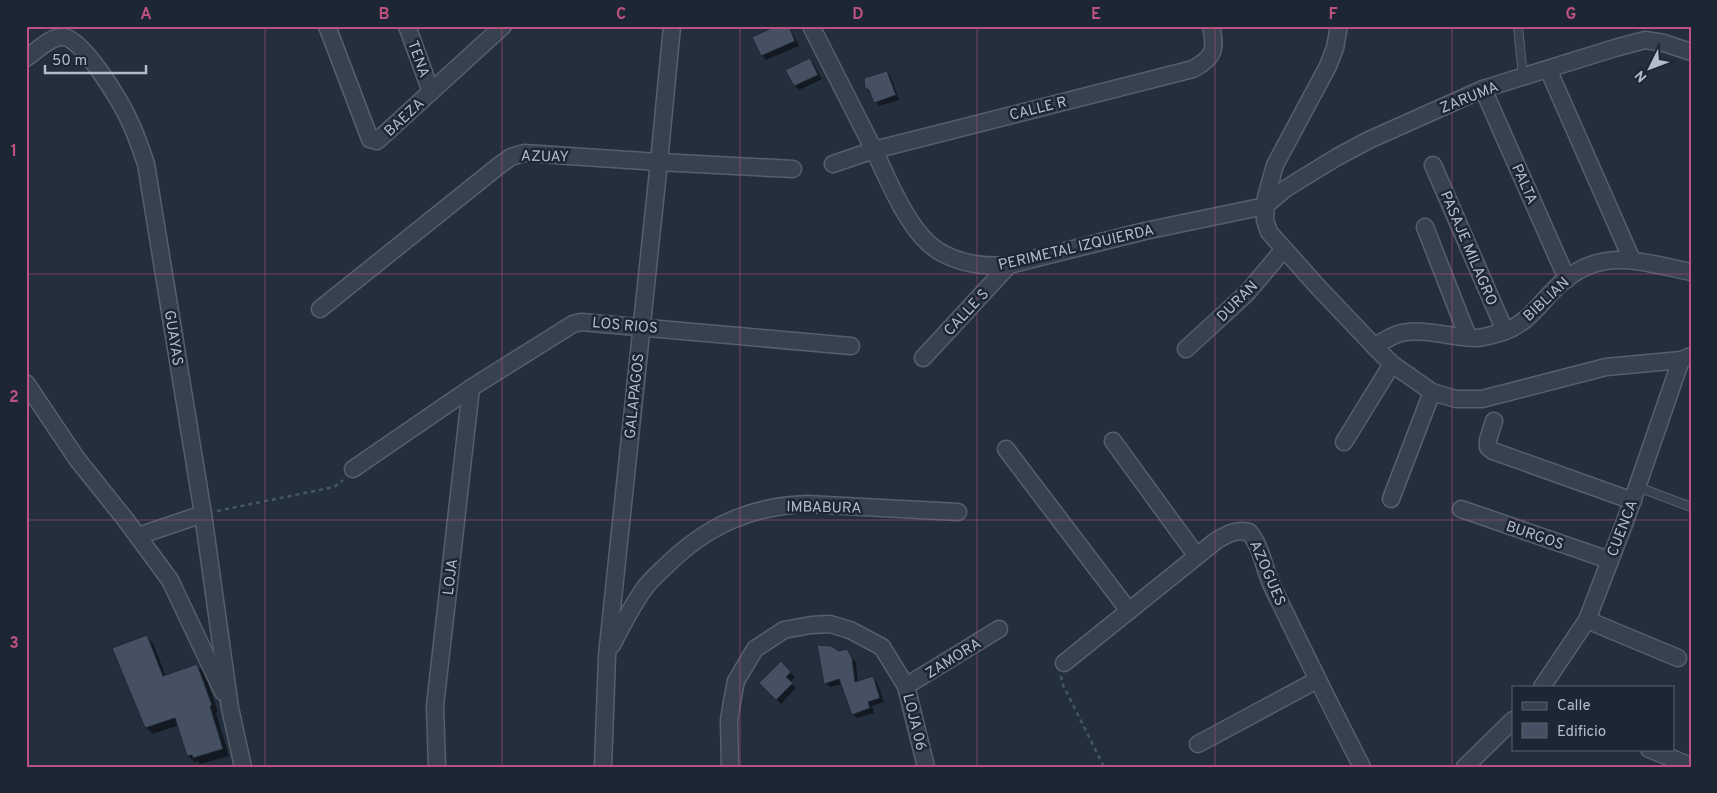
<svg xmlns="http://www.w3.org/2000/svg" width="1717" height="793" font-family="Overpass,sans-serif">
  <rect width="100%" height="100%" fill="#242f3e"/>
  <g fill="#0007">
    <polygon points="779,26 789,26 799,46 766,60 762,55"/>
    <polygon points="810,59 814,64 822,79 799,90 795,86"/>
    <polygon points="887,72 891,77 899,100 879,106 866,88"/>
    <polygon points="147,637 153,643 166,677 197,666 204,672 218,712 216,713 229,756 200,764 198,761 195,762 188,756 179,725 153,734 146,728 114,649"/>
    <polygon points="847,650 856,663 858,683 872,678 877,682 884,702 872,706 874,713 857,718 853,714 842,684 830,687 826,683 839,653"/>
    <polygon points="781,663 795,677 790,682 796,688 781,704 761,683"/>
  </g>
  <g fill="#455162" stroke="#1f2835">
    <polygon points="776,26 789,26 795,41 761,56 752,37"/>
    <polygon points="810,58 818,75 794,86 785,70"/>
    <polygon points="887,71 896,95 874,103 869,90 865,88 864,78"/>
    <polygon points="147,635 163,676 197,664 212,705 210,706 223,749 193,758 192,755 187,756 175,718 145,728 112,648"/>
    <polygon points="817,645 831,646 839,651 847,649 852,658 855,682 873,676 880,698 868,702 870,708 852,715 839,679 824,684"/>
    <polygon points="781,661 791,672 786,677 793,683 776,700 759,683"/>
  </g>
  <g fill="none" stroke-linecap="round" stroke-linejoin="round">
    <g stroke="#565f6c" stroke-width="10">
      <g id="lane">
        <polyline points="1518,26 1523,77"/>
        <polyline points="1638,487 1691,507"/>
      </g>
    </g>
    <g stroke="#565f6c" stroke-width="19">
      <g id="street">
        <polyline points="327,26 370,139 377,141 503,26"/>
        <polyline points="407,26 431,92"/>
        <path d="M811,26C831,66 852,106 872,146C888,178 909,236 942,253C962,264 986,267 1009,265L1145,231L1265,206L1285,189L1337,157L1369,140L1483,89L1615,48L1645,40L1664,43L1691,52"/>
        <polyline points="1339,26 1335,48 1328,66 1275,165 1266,197 1265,220 1269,232 1318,287 1374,346 1392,364 1432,392 1456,399 1482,399 1606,367 1681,360 1691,356"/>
        <path d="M26,58C37,51 49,37 63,37C82,37 122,103 129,120C136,134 141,149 146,164L203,514L230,708L243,767"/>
        <polyline points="1548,69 1632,260"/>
        <polyline points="1483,89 1567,279"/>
        <path d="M833,164L874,150L1193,69C1215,57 1216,49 1211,26"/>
        <polyline points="1433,165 1505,331"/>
        <polyline points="1425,227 1468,337"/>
        <polyline points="320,309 501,164 511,157 524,153 659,162 793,169"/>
        <path d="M1374,346C1383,342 1392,335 1401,333C1427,328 1452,338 1477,338C1486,337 1495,334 1503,332C1524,325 1536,309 1550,294C1595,245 1633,260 1691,272"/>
        <polyline points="1186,349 1247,293 1284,249"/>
        <polyline points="923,358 1009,265"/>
        <polyline points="26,383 77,459 125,519 170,580 223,692"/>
        <polyline points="1494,421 1488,440 1488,447 1493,451 1633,501"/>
        <polyline points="1113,441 1196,555"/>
        <polyline points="1344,442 1392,364"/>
        <polyline points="1006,449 1129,611"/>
        <polyline points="353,469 471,388 573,324 581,322 851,346"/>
        <polyline points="1391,499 1432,392"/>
        <polyline points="1461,509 1609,560"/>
        <polyline points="138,536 203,514"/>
        <polyline points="1587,620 1678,658"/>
        <path d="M612,645C622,626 631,607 644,589C650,580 660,572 668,564C708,525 752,506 807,504L958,512"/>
        <path d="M1064,663L1217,540C1228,534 1236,529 1249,532C1262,547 1264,570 1273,588C1302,648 1331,707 1362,767"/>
        <polyline points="906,686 999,629"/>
        <polyline points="1542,687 1587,620 1626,519 1681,360"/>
        <polyline points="1198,744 1317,680"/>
        <polyline points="1649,749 1691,766"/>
        <polyline points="437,767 435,706 471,388"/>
        <polyline points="603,767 607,656 659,162 672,26"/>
        <polyline points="730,767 729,720 732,702 736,681 755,649 784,630 811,625 830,624 850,630 882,647 906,686 926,767"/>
        <polyline points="1465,767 1513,720"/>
      </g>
    </g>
    <g stroke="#44595c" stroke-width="2.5" stroke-dasharray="4 4" stroke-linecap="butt">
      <polyline points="217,511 334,487 343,480"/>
      <polyline points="1061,676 1062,683 1104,767"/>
    </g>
    <use href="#lane" stroke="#38414e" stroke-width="8"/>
    <use href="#street" stroke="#38414e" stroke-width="16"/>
  </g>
  <path fill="none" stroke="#bd5182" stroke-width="1" stroke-opacity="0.55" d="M265,26V767M502,26V767M740,26V767M977,26V767M1215,26V767M1452,26V767M26,274H1691M26,520H1691"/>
  <g text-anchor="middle" stroke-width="5" stroke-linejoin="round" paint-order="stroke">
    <g font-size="15" fill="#b4bcc9" stroke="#1d2633">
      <text transform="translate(419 59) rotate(70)" y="5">TENA</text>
      <text transform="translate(1469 97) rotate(-22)" y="5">ZARUMA</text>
      <text transform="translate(1038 108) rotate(-14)" y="5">CALLE R</text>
      <text transform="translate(404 117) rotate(-43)" y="5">BAEZA</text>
      <text transform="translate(545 156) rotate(1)" y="5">AZUAY</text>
      <text transform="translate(1525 184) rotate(66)" y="5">PALTA</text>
      <text transform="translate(1076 247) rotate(-13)" y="5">PERIMETAL IZQUIERDA</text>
      <text transform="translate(1469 248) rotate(67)" y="5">PASAJE MILAGRO</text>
      <text transform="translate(1546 299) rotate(-43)" y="5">BIBLIAN</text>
      <text transform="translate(1237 301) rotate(-45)" y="5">DURAN</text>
      <text transform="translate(966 312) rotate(-47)" y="5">CALLE S</text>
      <text transform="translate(625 325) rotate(5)" y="5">LOS RIOS</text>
      <text transform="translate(174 338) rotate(81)" y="5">GUAYAS</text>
      <text transform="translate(634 396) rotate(-84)" y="5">GALAPAGOS</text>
      <text transform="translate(824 507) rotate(1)" y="5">IMBABURA</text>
      <text transform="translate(1622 528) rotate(-69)" y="5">CUENCA</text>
      <text transform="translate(1535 535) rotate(19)" y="5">BURGOS</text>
      <text transform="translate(1268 573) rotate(67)" y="5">AZOGUES</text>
      <text transform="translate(450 577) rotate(-83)" y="5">LOJA</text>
      <text transform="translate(953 658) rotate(-32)" y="5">ZAMORA</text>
      <text transform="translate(915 722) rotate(76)" y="5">LOJA 06</text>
    </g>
  </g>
  <rect width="1717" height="793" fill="none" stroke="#1d2633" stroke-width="55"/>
  <rect x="1512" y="686" width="162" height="65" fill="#1d2633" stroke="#59626f"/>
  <rect x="1522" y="702" width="25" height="8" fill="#38414e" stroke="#59626f"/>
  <text x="1557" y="710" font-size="15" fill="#b4bcc9">Calle</text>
  <rect x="1522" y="723" width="25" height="15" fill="#455162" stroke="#59626f"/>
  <text x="1557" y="736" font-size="15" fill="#b4bcc9">Edificio</text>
  <g transform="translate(1650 68) rotate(228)" stroke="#1d2633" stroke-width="4" paint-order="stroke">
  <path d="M0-4L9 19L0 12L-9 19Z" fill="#b4bcc9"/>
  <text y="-8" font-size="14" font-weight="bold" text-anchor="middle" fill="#b4bcc9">N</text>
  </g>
  <path d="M45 65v8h101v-8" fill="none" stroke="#b4bcc9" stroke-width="2.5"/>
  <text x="52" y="65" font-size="15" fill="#b4bcc9" stroke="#1d2633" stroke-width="4" paint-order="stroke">50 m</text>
  <rect x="28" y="28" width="1662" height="738" fill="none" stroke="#bd5182" stroke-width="2"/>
  <g font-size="16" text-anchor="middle" font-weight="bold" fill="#bd5182">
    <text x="146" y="19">A</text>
    <text x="384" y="19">B</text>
    <text x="621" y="19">C</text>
    <text x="858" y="19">D</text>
    <text x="1096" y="19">E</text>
    <text x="1333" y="19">F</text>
    <text x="1571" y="19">G</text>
    <text x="14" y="156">1</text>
    <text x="14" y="402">2</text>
    <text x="14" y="648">3</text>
  </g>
</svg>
